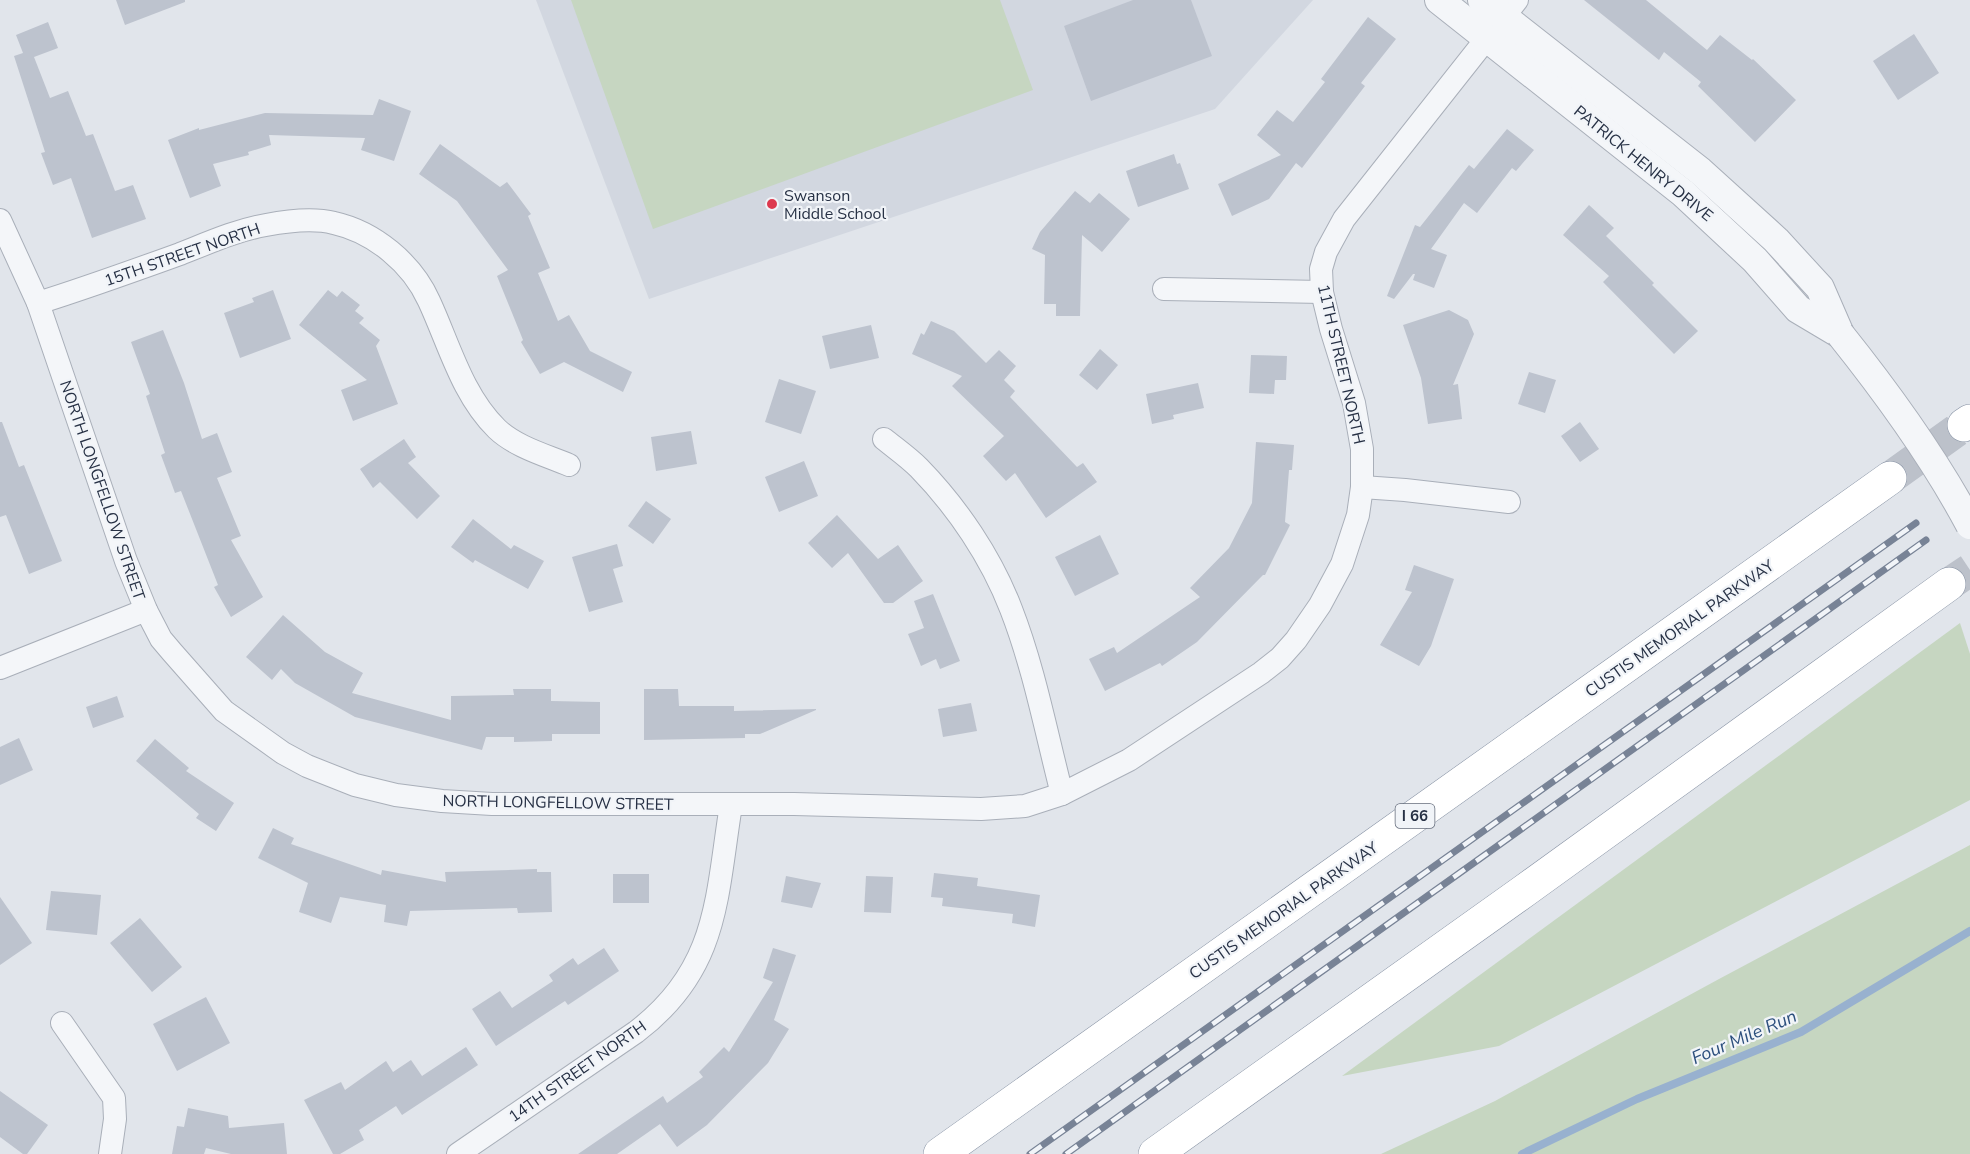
<svg xmlns="http://www.w3.org/2000/svg" width="1970" height="1154" font-family="'Nunito Sans',sans-serif">
  <rect width="100%" height="100%" fill="#e1e5eb"/>
  <polygon fill="#d2d7e0" points="536,0 1313,0 1215,109 649,299"/>
  <g fill="#c6d6c1">
    <polygon points="571,0 1000,0 1033,90 653,229"/>
    <polygon points="1960,623 1970,654 1970,800 1499,1046 1342,1076"/>
    <polygon points="1970,845 1970,1154 1381,1154 1495,1101 1719,979"/>
  </g>
  <g fill="none" stroke-linecap="round" stroke-linejoin="round">
    <polyline stroke="#98b1cf" stroke-width="8" points="1522,1154 1637,1099 1801,1032 1970,931"/>
  </g>
  <g fill="#bdc3ce">
    <polygon points="116,0 185,0 185,2 125,25"/>
    <polygon points="1133,0 1191,0 1212,56 1091,101 1064,26"/>
    <polygon points="1584,0 1646,0 1707,50 1720,35 1752,60 1753,59 1796,100 1755,142 1698,86 1701,82 1664,52 1659,60"/>
    <polygon points="1368,17 1396,39 1361,83 1365,86 1302,168 1296,163 1269,199 1232,216 1218,184 1281,155 1257,135 1277,110 1293,122 1325,82 1321,79"/>
    <polygon points="48,22 58,48 34,57 50,98 68,91 86,136 93,134 115,191 133,185 146,219 92,238 71,178 53,185 41,153 45,152 14,56 23,53 16,35"/>
    <polygon points="1914,34 1939,73 1898,100 1873,61"/>
    <polygon points="379,99 411,111 394,161 361,150 365,138 269,135 271,145 248,152 249,155 213,164 221,186 190,198 168,140 199,128 199,130 265,113 373,115"/>
    <polygon points="1507,129 1534,150 1516,171 1512,168 1477,213 1464,203 1431,249 1447,255 1434,288 1413,280 1415,274 1413,274 1394,299 1387,296 1415,225 1420,227 1469,165 1474,169"/>
    <polygon points="440,144 500,187 507,182 531,214 528,216 550,268 538,273 558,321 569,315 590,351 632,372 623,392 564,362 540,374 521,342 523,340 497,276 508,270 457,201 419,174"/>
    <polygon points="1174,154 1177,164 1180,163 1189,189 1138,207 1126,171"/>
    <polygon points="1075,191 1090,203 1099,193 1130,219 1102,252 1082,235 1080,316 1056,316 1056,304 1044,304 1045,255 1032,249 1040,232"/>
    <polygon points="1589,205 1614,228 1606,236 1654,283 1652,285 1698,331 1674,354 1603,282 1609,276 1563,235"/>
    <polygon points="273,290 291,339 240,358 224,313 254,302 252,298"/>
    <polygon points="328,290 337,297 342,291 360,305 355,311 364,318 359,323 380,340 376,346 398,404 353,421 341,390 367,380 299,325"/>
    <polygon points="1449,310 1468,320 1474,334 1453,385 1458,384 1462,419 1428,424 1421,378 1403,325"/>
    <polygon points="931,321 954,331 986,363 999,350 1016,366 1004,380 1015,391 1010,397 1077,467 1083,463 1097,482 1046,518 1015,473 1006,481 983,456 1004,436 952,386 962,376 912,354 921,333 924,335"/>
    <polygon points="871,325 879,358 830,369 822,336"/>
    <polygon points="163,330 184,383 202,439 217,433 232,472 217,478 241,536 231,540 263,597 231,617 214,587 218,585 181,491 175,493 161,455 165,453 146,396 150,394 131,342"/>
    <polygon points="1100,349 1118,365 1097,390 1079,375"/>
    <polygon points="1251,355 1287,356 1286,380 1275,380 1274,394 1249,393"/>
    <polygon points="1529,372 1556,380 1545,413 1518,404"/>
    <polygon points="779,379 816,391 801,434 765,422"/>
    <polygon points="1198,383 1204,408 1173,415 1174,419 1152,424 1146,394"/>
    <polygon points="0,422 2,422 19,467 24,465 62,561 29,574 6,515 0,517"/>
    <polygon points="1580,422 1599,449 1580,462 1561,436"/>
    <polygon points="691,431 697,464 656,471 651,437"/>
    <polygon points="404,439 416,457 408,463 440,496 417,519 380,482 373,488 360,469"/>
    <polygon points="1256,442 1294,445 1292,470 1289,470 1285,522 1290,525 1265,575 1263,575 1197,642 1162,666 1160,663 1105,691 1089,659 1114,647 1117,653 1200,597 1190,588 1229,548 1252,503"/>
    <polygon points="804,461 818,496 779,512 765,477"/>
    <polygon points="646,501 671,519 653,544 628,526"/>
    <polygon points="837,515 878,559 898,545 923,581 893,603 884,603 848,553 832,568 808,543"/>
    <polygon points="473,519 511,549 514,545 544,561 528,589 475,560 473,563 451,547"/>
    <polygon points="1100,535 1119,574 1075,596 1055,557"/>
    <polygon points="617,544 623,566 613,569 623,602 589,612 572,557"/>
    <polygon points="1414,565 1454,579 1431,646 1419,666 1380,645 1412,592 1405,590"/>
    <polygon points="933,594 960,661 940,669 936,659 921,666 908,634 924,628 914,601"/>
    <polygon points="283,615 325,652 363,673 352,693 451,720 451,696 514,695 513,689 551,689 551,701 600,702 600,734 552,734 552,741 514,742 514,737 486,737 482,750 355,717 295,683 281,669 272,680 246,657"/>
    <polygon points="644,689 678,689 679,706 734,706 734,711 816,709 816,710 760,734 745,734 745,738 644,740"/>
    <polygon points="117,696 124,717 93,728 86,707"/>
    <polygon points="971,703 977,731 943,737 938,709"/>
    <polygon points="19,738 33,770 0,785 0,747"/>
    <polygon points="155,739 189,768 186,771 234,803 216,831 196,818 199,814 136,761"/>
    <polygon points="273,828 294,838 291,844 381,875 382,870 446,882 445,872 537,869 537,872 551,872 552,912 518,913 517,908 410,911 407,926 384,922 386,905 340,897 331,923 299,912 308,883 258,858"/>
    <polygon points="934,873 978,878 977,886 1040,895 1035,927 1012,923 1013,914 942,906 943,898 931,897"/>
    <rect x="613" y="874" width="36" height="29"/>
    <polygon points="786,876 821,883 812,908 781,902"/>
    <polygon points="866,876 893,877 891,913 864,912"/>
    <polygon points="51,891 101,895 97,935 46,930"/>
    <polygon points="0,897 32,943 0,965"/>
    <polygon points="140,918 182,967 152,992 110,943"/>
    <polygon points="604,948 619,971 568,1005 565,1001 496,1046 472,1009 500,991 512,1008 553,981 549,975 573,958 578,965"/>
    <polygon points="773,948 796,955 774,1020 789,1029 768,1063 707,1125 677,1147 660,1124 617,1154 578,1154 663,1096 667,1103 703,1077 699,1072 724,1047 729,1052 773,982 763,978"/>
    <polygon points="206,997 230,1043 177,1071 153,1024"/>
    <polygon points="466,1047 478,1065 402,1115 396,1106 359,1130 364,1140 340,1154 333,1154 304,1100 341,1082 345,1090 386,1061 393,1072 411,1060 422,1076"/>
    <polygon points="0,1091 48,1125 27,1154 23,1154 0,1137"/>
    <polygon points="188,1108 228,1116 229,1128 284,1123 287,1154 231,1154 206,1148 204,1154 172,1154 177,1126 184,1127"/>
  </g>
  <g fill="none" stroke-linecap="round" stroke-linejoin="round">
    <g stroke="#bcc1ca" stroke-width="33" stroke-dasharray="33 16" stroke-linecap="butt">
      <polyline points="1890,478 1964,425"/>
      <polyline points="1949,584 1970,570"/>
    </g>
    <g stroke="#a9afb9" stroke-width="24">
      <g id="minor">
        <polyline points="0,220 38,303 126,561 146,610 161,639 172,652 224,711 283,753 307,766 355,785 396,795 442,801 492,804 794,804 981,809 1025,806 1062,794 1129,760 1261,673 1280,658 1296,640 1320,605 1342,564 1358,515 1362,487 1362,449 1354,403 1331,329 1322,292 1321,269 1326,252 1344,219 1517,0"/>
        <polyline points="1164,289 1322,292"/>
        <path d="M38,303C86,288 133,271 180,254C208,243 237,230 266,225C287,221 314,218 334,223C374,232 412,263 429,301C449,344 462,395 497,429C516,447 545,455 569,465"/>
        <path d="M884,439C895,448 908,457 919,468C957,507 991,557 1011,609C1034,668 1046,732 1062,794"/>
        <polyline points="1362,487 1405,490 1509,502"/>
        <polyline points="0,668 146,610"/>
        <polyline points="62,1023 114,1098 115,1119 110,1154"/>
        <path d="M458,1154L636,1032C719,969 716,898 731,805"/>
      </g>
    </g>
    <g stroke="#a9afb9" stroke-width="30">
      <g id="tertiary">
        <polyline points="1439,0 1683,193 1755,260 1798,309 1840,334"/>
        <polyline points="1482,0 1700,171 1776,240 1820,288 1840,334"/>
      </g>
    </g>
    <g stroke="#8691a3" stroke-width="34">
      <g id="motorway">
        <polyline points="1964,425 1970,421"/>
        <polyline points="940,1154 1890,478"/>
        <polyline points="1155,1154 1524,891 1949,584"/>
      </g>
    </g>
    <use href="#minor" stroke="#f4f6f9" stroke-width="22"/>
    <use href="#tertiary" stroke="#f4f6f9" stroke-width="28"/>
    <use href="#motorway" stroke="#fff" stroke-width="33"/>
    <g stroke="#788396" stroke-width="7">
      <g id="rail">
        <polyline points="1030,1154 1916,523"/>
        <polyline points="1066,1154 1926,540"/>
      </g>
    </g>
    <use href="#rail" stroke="#f1f4f8" stroke-width="4.5" stroke-dasharray="14" stroke-linecap="butt"/>
    <g stroke="#a9afb9" stroke-width="30" stroke-linecap="butt">
      <path id="tertiary-bridge" d="M1840,334C1888,394 1934,457 1970,525"/>
    </g>
    <use href="#tertiary-bridge" stroke="#f4f6f9" stroke-width="28"/>
  </g>
  <circle fill="#dd394e" stroke="#f1f4f8" stroke-width="2" cx="772" cy="204" r="6"/>
  <g text-anchor="middle" stroke-width="4.5" stroke-linejoin="round" paint-order="stroke">
    <rect fill="#f1f4f8" stroke="#646c7b" stroke-width="1.5" x="1395.5" y="804" width="39" height="24" rx="4.5"/>
    <g font-size="15" font-weight="bold" fill="#273145">
      <text x="1415" y="821">I 66</text>
    </g>
    <g font-size="16" fill="#273145" stroke="#f1f4f8">
      <text transform="translate(1644 163) rotate(39)" y="6">PATRICK HENRY DRIVE</text>
      <text transform="translate(182 254) rotate(-19)" y="6">15TH STREET NORTH</text>
      <text transform="translate(1342 364) rotate(77)" y="6">11TH STREET NORTH</text>
      <text transform="translate(103 490) rotate(71)" y="6">NORTH LONGFELLOW STREET</text>
      <text transform="translate(1679 628) rotate(-35)" y="6">CUSTIS MEMORIAL PARKWAY</text>
      <text transform="translate(558 802) rotate(1)" y="6">NORTH LONGFELLOW STREET</text>
      <text transform="translate(1283 910) rotate(-35)" y="6">CUSTIS MEMORIAL PARKWAY</text>
      <text transform="translate(577 1071) rotate(-35)" y="6">14TH STREET NORTH</text>
    </g>
    <g font-size="16" fill="#273145" stroke="#f1f4f8" text-anchor="start">
      <text x="784" y="201">Swanson<tspan x="784" dy="18">Middle School</tspan></text>
    </g>
    <g font-size="18" font-style="italic" fill="#2c4f7d" stroke="#f1f4f8">
      <text transform="translate(1744 1037) rotate(-23)" y="6">Four Mile Run</text>
    </g>
  </g>
</svg>
